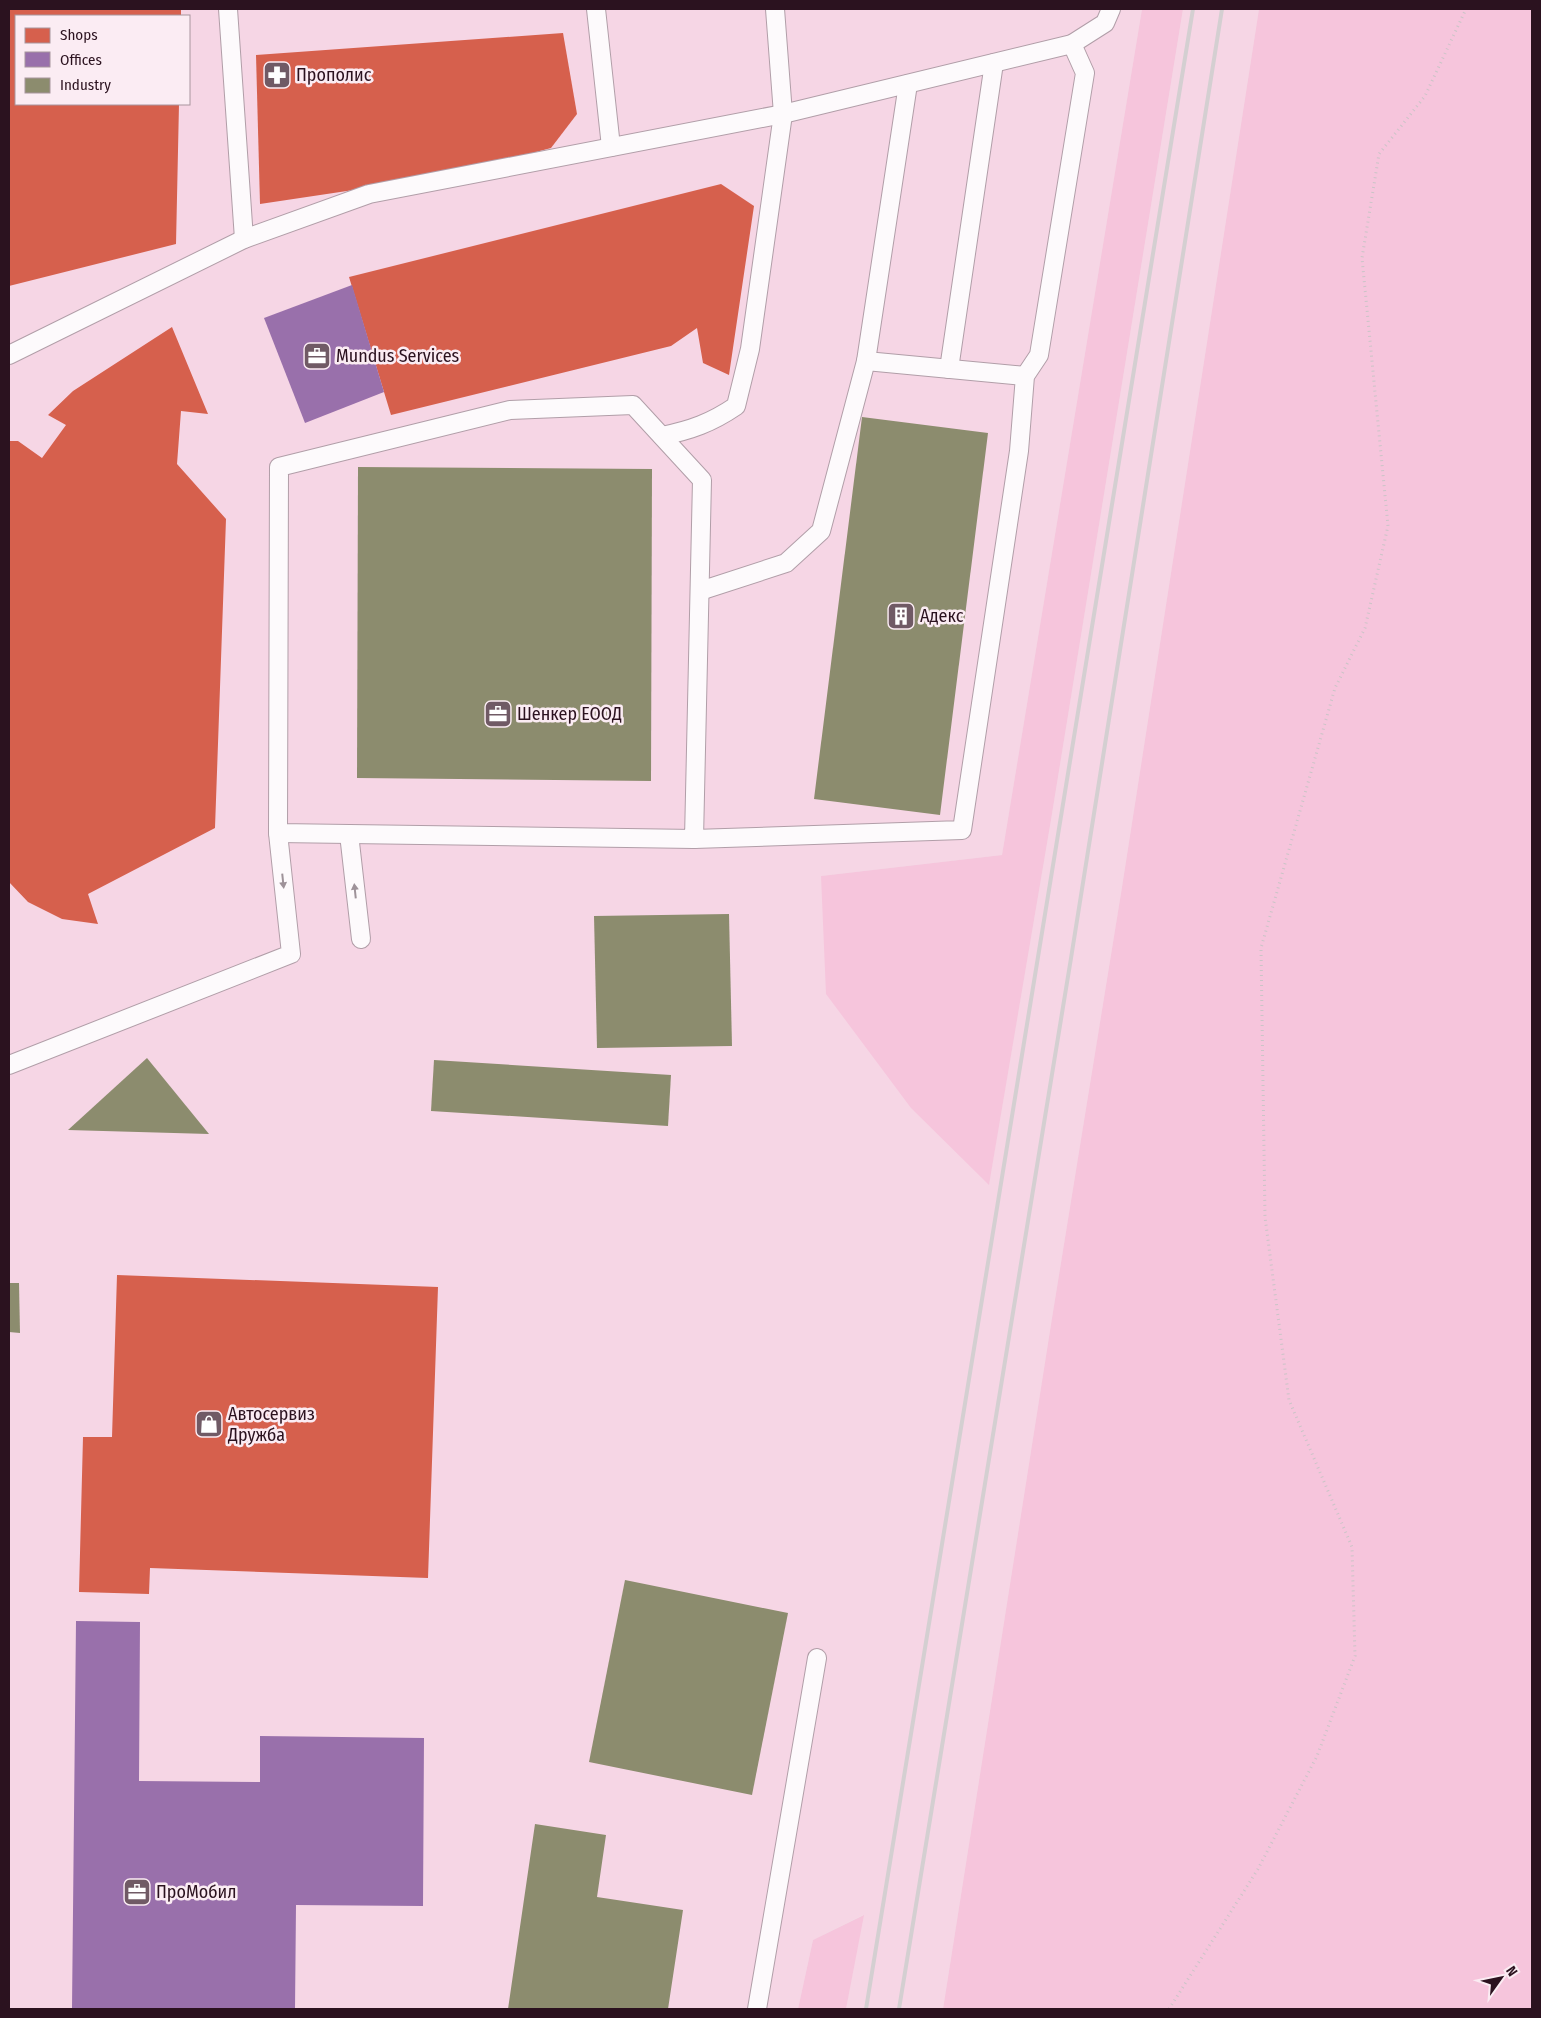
<svg xmlns="http://www.w3.org/2000/svg" width="1541" height="2018" font-family="'Fira Sans Condensed',sans-serif">
  <rect width="100%" height="100%" fill="#f1e1e8"/>
  <path fill="#f6d6e5" fill-rule="evenodd" d="M9,9H1142L1002,855L821,876L989,1184L1051,820L1183,9H1259L1122,887L1052,1318L943,2009H846L863,1915L813,1940L798,2009H9ZM16,16H189V104H16Z"/>
  <g fill="#f6c5dc">
    <polygon points="1142,9 1183,9 1051,820 989,1185 911,1108 826,994 821,876 1002,855"/>
    <polygon points="1259,9 1532,9 1532,2009 943,2009 1052,1318 1122,887"/>
    <polygon points="864,1915 846,2009 798,2009 813,1940"/>
  </g>
  <g fill="#d6604d">
    <polygon points="9,9 181,9 181,16 16,16 16,104 179,104 176,244 9,286"/>
    <polygon points="563,33 577,114 551,148 447,176 260,204 256,55"/>
    <polygon points="721,184 754,206 729,375 703,363 697,328 671,346 391,415 349,277"/>
    <polygon points="172,327 208,414 181,411 177,464 226,519 215,828 88,894 98,924 62,919 28,902 9,882 9,441 18,441 42,458 66,425 48,415 73,391"/>
    <polygon points="117,1275 438,1287 428,1578 150,1568 149,1594 79,1592 83,1437 112,1437"/>
  </g>
  <g fill="#9970ab">
    <polygon points="352,285 384,392 305,423 264,318"/>
    <polygon points="76,1621 140,1622 139,1781 260,1782 260,1736 424,1738 423,1906 296,1905 295,2009 72,2009"/>
  </g>
  <g fill="#8c8c6e">
    <polygon points="862,417 988,433 940,815 814,799"/>
    <polygon points="358,467 652,469 651,781 357,778"/>
    <polygon points="729,914 732,1046 597,1048 594,916"/>
    <polygon points="147,1058 209,1134 68,1130"/>
    <polygon points="434,1060 671,1075 668,1126 431,1111"/>
    <polygon points="9,1283 19,1283 20,1333 9,1332"/>
    <polygon points="625,1580 788,1613 752,1795 589,1762"/>
    <polygon points="535,1824 606,1835 597,1897 683,1910 668,2009 508,2009"/>
  </g>
  <g fill="none" stroke-linecap="round" stroke-linejoin="round">
    <g stroke="#b19ea8" stroke-width="20">
      <g id="lane">
        <polyline points="228,9 244,239"/>
        <polyline points="596,9 611,147"/>
        <polyline points="908,84 866,361 1025,376"/>
        <polyline points="9,355 244,239 369,194 783,114 1072,44 1105,23 1111,9"/>
        <polyline points="949,369 994,63"/>
        <polygon points="633,405 702,480 694,839 278,833 279,467 510,410"/>
        <path d="M662,436C691,430 711,423 736,406L750,349L783,114L775,9"/>
        <polyline points="700,591 786,563 821,531 866,361"/>
        <polyline points="349,834 361,939"/>
        <polyline points="694,839 962,830 1019,451 1025,376 1039,355 1085,73 1072,44"/>
        <polyline points="9,1065 291,954 278,833"/>
        <polyline points="757,2009 817,1658"/>
      </g>
    </g>
    <polyline stroke="#cbc4c7" stroke-width="3" stroke-dasharray="1 4" stroke-linecap="butt" points="1169,2009 1258,1869 1317,1756 1355,1656 1352,1547 1289,1400 1265,1217 1261,948 1335,688 1365,628 1388,526 1362,258 1379,154 1425,96 1466,9"/>
    <use href="#lane" stroke="#fdfafc" stroke-width="18"/>
    <g stroke="#d4cfd1" stroke-width="4">
      <polyline points="866,2009 1193,9"/>
      <path d="M899,2009C1010,1343 1117,676 1222,9"/>
    </g>
  </g>
  <defs><path id="oneway-solid" d="M-6-.8H1V-3.2L6.5 0L1 3.2V.8H-6Z" transform="scale(1.25)"/></defs>
  <g fill="#9e9299">
    <use href="#oneway-solid" transform="translate(283 881) rotate(84)"/>
    <use href="#oneway-solid" transform="translate(355 891) rotate(-96)"/>
  </g>
  <defs>
    <g id="pharmacy-square" transform="scale(1.4375)"><rect x="-9" y="-9" width="18" height="18" rx="4" fill="#705a65" stroke="#fbecf3"/><path d="M-2-6h4v4h4v4h-4v4h-4v-4h-4v-4h4Z" fill="#fff"/></g>
    <g id="office-square" transform="scale(1.4375)"><rect x="-9" y="-9" width="18" height="18" rx="4" fill="#705a65" stroke="#fbecf3"/><path d="M-6-3h4V-5.5h4V-3h4V5H-6ZM-1-4.5V-3h2v-1.5ZM-6 0V1H6V0Z" fill="#fff"/></g>
    <g id="building-square" transform="scale(1.4375)"><rect x="-9" y="-9" width="18" height="18" rx="4" fill="#705a65" stroke="#fbecf3"/><path d="M-4-6H4V6H1V3H-1V6H-4ZM-2.5-4.3h1.7v1.8h-1.7ZM.8-4.3h1.7v1.8H.8ZM-2.5-1h1.7V.8h-1.7ZM.8-1h1.7V.8H.8Z" fill="#fff"/></g>
    <g id="shop-square" transform="scale(1.4375)"><rect x="-9" y="-9" width="18" height="18" rx="4" fill="#705a65" stroke="#fbecf3"/><path d="M-5-2.5h2.3a2.7 3.5 0 0 1 5.4 0H5L5.5 6h-11ZM-1.5-2.5h3a1.5 2.3 0 0 0-3 0Z" fill="#fff"/></g>
  </defs>
  <g fill-rule="evenodd">
    <use href="#pharmacy-square" x="277" y="75"/>
    <use href="#office-square" x="317" y="356"/>
    <use href="#building-square" x="901" y="616"/>
    <use href="#office-square" x="498" y="714"/>
    <use href="#shop-square" x="209" y="1424"/>
    <use href="#office-square" x="137" y="1892"/>
  </g>
  <g text-anchor="middle" stroke-width="5" stroke-linejoin="round" paint-order="stroke">
    <g font-size="18" fill="#2b121f" stroke="#fbecf3" text-anchor="start">
      <text x="296" y="81">Прополис</text>
      <text x="336" y="362">Mundus Services</text>
      <text x="920" y="622">Адекс</text>
      <text x="517" y="720">Шенкер ЕООД</text>
      <text x="228" y="1420">Автосервиз<tspan x="228" dy="21">Дружба</tspan></text>
      <text x="156" y="1898">ПроМобил</text>
    </g>
  </g>
  <rect width="1541" height="2018" fill="none" stroke="#2b121f" stroke-width="20"/>
  <rect x="15" y="15" width="175" height="90" fill="#fbecf3" stroke="#a8959e"/>
  <rect x="25" y="28" width="25" height="15" fill="#d6604d" stroke="#a8959e"/>
  <text x="60" y="40" font-size="15" fill="#2b121f">Shops</text>
  <rect x="25" y="52" width="25" height="15" fill="#9970ab" stroke="#a8959e"/>
  <text x="60" y="65" font-size="15" fill="#2b121f">Offices</text>
  <rect x="25" y="78" width="25" height="15" fill="#8c8c6e" stroke="#a8959e"/>
  <text x="60" y="90" font-size="15" fill="#2b121f">Industry</text>
  <g transform="translate(1501 1978) rotate(57)" stroke="#fbecf3" stroke-width="4" paint-order="stroke">
  <path d="M0-4L9 19L0 12L-9 19Z" fill="#2b121f"/>
  <text y="-8" font-size="14" font-weight="bold" text-anchor="middle" fill="#2b121f">N</text>
  </g>
</svg>
